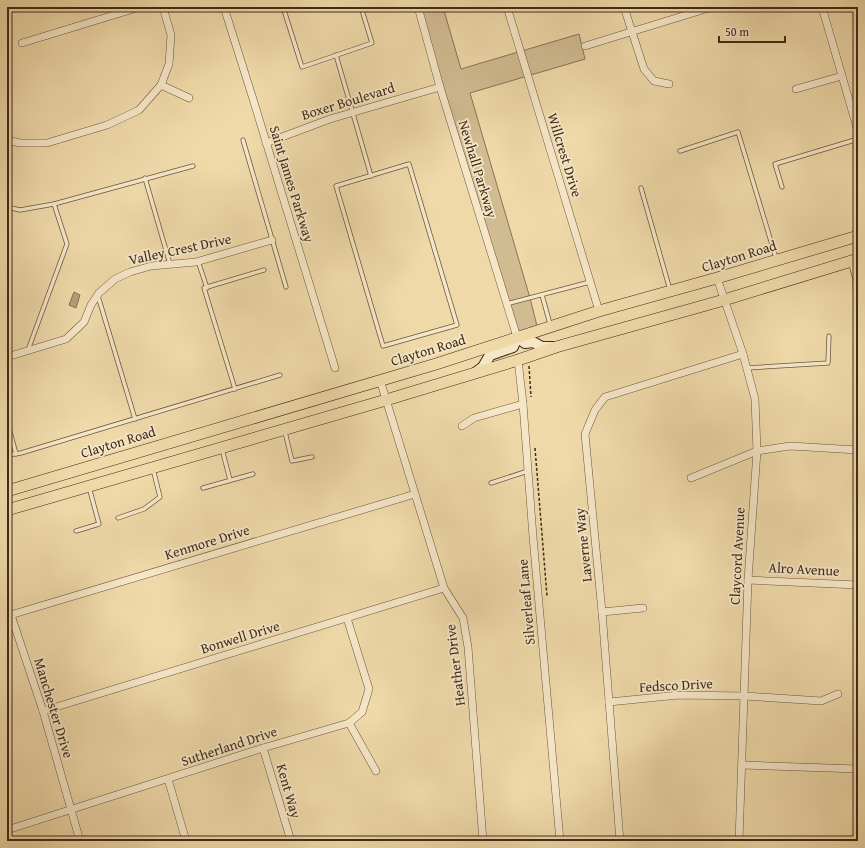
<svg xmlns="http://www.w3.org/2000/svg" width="865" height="848" font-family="'Gentium Book Plus',serif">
  <rect width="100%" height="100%" fill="#efd9a9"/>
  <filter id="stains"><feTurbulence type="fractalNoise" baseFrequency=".005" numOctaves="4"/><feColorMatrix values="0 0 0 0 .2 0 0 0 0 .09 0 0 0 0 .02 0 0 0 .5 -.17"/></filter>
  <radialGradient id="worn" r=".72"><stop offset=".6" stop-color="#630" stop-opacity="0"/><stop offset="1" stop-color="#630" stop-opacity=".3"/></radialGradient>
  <polygon fill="#d1bb91" stroke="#887355" points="418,7 443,7 461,69 579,34 585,59 470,93 530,298 538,330 517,337"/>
  <polygon fill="#b49e78" stroke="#867052" points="74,292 80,295 76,308 69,305"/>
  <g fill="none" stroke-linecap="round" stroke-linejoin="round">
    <g stroke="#6c563d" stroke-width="5">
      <g id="lane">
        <polyline points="283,7 302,67 372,43 361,7"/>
        <polyline points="336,55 371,176"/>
        <polyline points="243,140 286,287"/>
        <polyline points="680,151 738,132 776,258"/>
        <polygon points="409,164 457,325 383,346 336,186"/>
        <polyline points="145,178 170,264"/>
        <polyline points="782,187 775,164 858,139"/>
        <polyline points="641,188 670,290"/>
        <polyline points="7,207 20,210 54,204 193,166"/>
        <polyline points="198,261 207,288"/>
        <polyline points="851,264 855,279 858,368"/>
        <polyline points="542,295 550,324"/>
        <polyline points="98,296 135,419"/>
        <polyline points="506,304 590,282"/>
        <polyline points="28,350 67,244 54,204"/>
        <polyline points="747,368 828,363 829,336"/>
        <polyline points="235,389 204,288 264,270"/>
        <polyline points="7,421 16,454"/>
        <polyline points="285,432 292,461 312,457"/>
        <polyline points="222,449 230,480"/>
        <polyline points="7,455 21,453 280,375"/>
        <polyline points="491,483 528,471"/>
        <polyline points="203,488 253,474"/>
        <polyline points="118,518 144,509 160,497 153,469"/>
        <polyline points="76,531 99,524 89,487"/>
        <polyline points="7,601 11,615"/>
      </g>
    </g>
    <g stroke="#6c563d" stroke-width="8">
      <g id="street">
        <polyline points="224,7 253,99 335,368"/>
        <polyline points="418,7 440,87 517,337"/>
        <polyline points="507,7 599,311"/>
        <polyline points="624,7 644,69 654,81 669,84"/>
        <polyline points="822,7 858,131"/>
        <polyline points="22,43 140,7"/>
        <polyline points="585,46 712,7"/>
        <polyline points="161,85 189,98"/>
        <polyline points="796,89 842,76"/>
        <polyline points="7,140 20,143 47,143 107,125 139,110 161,85 169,64 171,35 163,7"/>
        <polyline points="266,143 330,119 440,87"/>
        <polyline points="717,278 743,354 755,399 757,451 748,580 739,841"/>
        <polyline points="7,357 66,339 84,322 91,305 99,293 115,279 130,272 151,266 196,262 272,240"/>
        <polyline points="518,360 523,404 533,537 560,841"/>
        <polyline points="380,380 444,588 463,618 468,647 483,841"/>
        <polyline points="462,426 474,418 523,404"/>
        <polyline points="691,478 757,451 790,446 858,450"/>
        <polyline points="748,580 858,585"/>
        <polyline points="602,612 643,608"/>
        <polyline points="11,615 43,711 80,841"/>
        <polyline points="7,616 415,494"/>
        <polyline points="609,702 679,695 745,696 821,701 838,694"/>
        <polyline points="43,711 444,588"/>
        <polyline points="349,723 376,771"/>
        <polyline points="263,748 291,841"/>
        <polyline points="742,765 858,769"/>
        <polyline points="168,779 186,841"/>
        <polyline points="7,830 263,748 349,723 362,712 369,689 347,618"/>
        <polyline points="620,841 602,612 585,434 595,410 605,397 743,354"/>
      </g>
    </g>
    <g stroke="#402b19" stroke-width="12">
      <polyline id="secondary" points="475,373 483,367 490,355 513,347 517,337 525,343 533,342 542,347 554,347"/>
    </g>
    <g stroke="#402b19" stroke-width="12">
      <g id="primary">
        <polyline points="7,491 436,364 599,311 717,278 858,236"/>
        <polyline points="7,510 386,400 518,360 556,347 724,300 858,259"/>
      </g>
    </g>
    <g stroke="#402b19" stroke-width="1.5" stroke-dasharray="3 2" stroke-linecap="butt">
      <polyline points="529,366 531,397"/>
      <polyline points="535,448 547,596"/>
    </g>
    <use href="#lane" stroke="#f5e6c7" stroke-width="3.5"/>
    <use href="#street" stroke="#f5e6c7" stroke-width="7"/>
    <use href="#secondary" stroke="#f5e6c7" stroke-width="10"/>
    <use href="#primary" stroke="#efd9a9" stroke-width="11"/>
  </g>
  <g text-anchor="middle" stroke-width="3.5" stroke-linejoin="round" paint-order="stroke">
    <g font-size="14" fill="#402b19" stroke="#f5e6c7">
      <text transform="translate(348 101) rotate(-17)" y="5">Boxer Boulevard</text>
      <text transform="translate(565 155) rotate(73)" y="5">Willcrest Drive</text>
      <text transform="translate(478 169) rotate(73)" y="5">Newhall Parkway</text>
      <text transform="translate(292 184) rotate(73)" y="5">Saint James Parkway</text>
      <text transform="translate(180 249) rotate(-12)" y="5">Valley Crest Drive</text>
      <text transform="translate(739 256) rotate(-17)" y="5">Clayton Road</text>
      <text transform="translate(428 350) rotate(-17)" y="5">Clayton Road</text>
      <text transform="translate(118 442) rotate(-17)" y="5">Clayton Road</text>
      <text transform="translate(207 542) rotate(-17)" y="5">Kenmore Drive</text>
      <text transform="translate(583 545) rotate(-96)" y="5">Laverne Way</text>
      <text transform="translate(737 556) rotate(-87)" y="5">Claycord Avenue</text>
      <text transform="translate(804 569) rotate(3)" y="5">Alro Avenue</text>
      <text transform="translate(526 602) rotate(-95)" y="5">Silverleaf Lane</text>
      <text transform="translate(240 637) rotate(-17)" y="5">Bonwell Drive</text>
      <text transform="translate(455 665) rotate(-97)" y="5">Heather Drive</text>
      <text transform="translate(676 685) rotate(-3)" y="5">Fedsco Drive</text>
      <text transform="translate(54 708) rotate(73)" y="5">Manchester Drive</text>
      <text transform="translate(229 746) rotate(-18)" y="5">Sutherland Drive</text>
      <text transform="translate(289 791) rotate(74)" y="5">Kent Way</text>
    </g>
  </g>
  <rect width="865" height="848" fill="none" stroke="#efd9a9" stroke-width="24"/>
  <rect x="8" y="8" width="849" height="832" fill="none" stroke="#402b19" stroke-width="2"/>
  <rect x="12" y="12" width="841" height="824" fill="none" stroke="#402b19"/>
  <path d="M719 36v6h66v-6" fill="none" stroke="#402b19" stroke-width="2"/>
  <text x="725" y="36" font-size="12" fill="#402b19" stroke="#f5e6c7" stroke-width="3" paint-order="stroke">50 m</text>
  <rect width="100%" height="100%" filter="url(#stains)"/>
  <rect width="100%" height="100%" fill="url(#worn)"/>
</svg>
